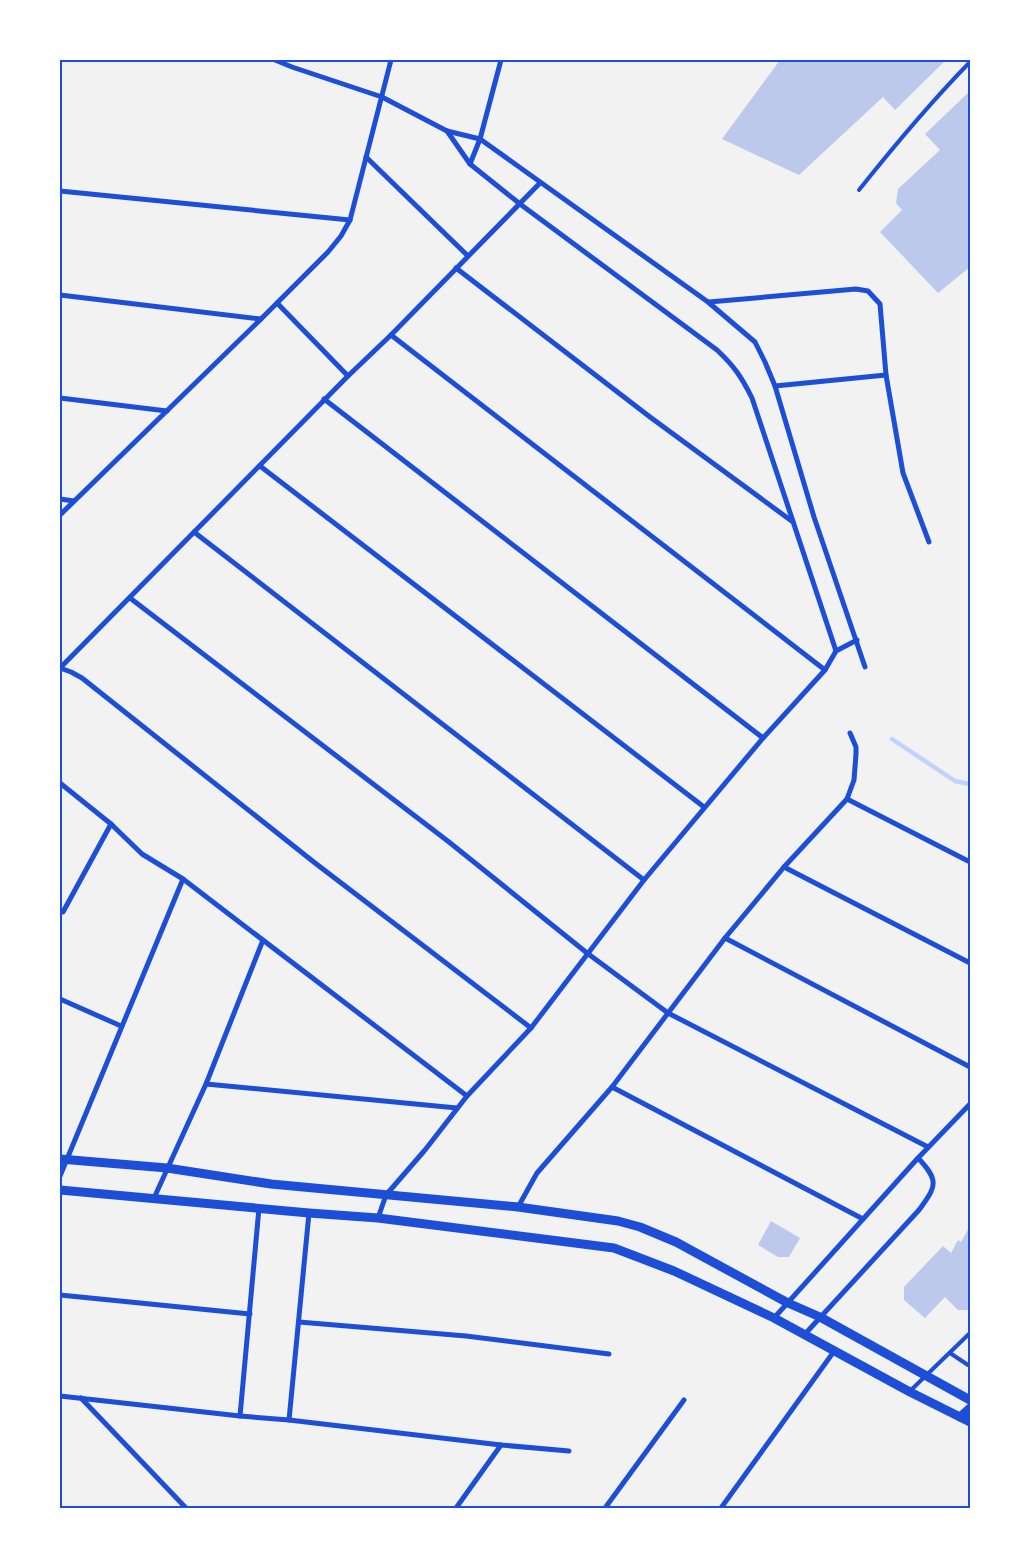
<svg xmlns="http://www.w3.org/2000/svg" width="1030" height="1568" font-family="Mulish,sans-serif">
  <rect width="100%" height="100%" fill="#f2f2f2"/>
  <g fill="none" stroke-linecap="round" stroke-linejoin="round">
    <polyline stroke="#bfd3fe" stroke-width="4.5" points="892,739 955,781 970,784"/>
  </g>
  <g fill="#bdc9ec">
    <polygon points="780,60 946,60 895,110 883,97 799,175 722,139"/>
    <polygon points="970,91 970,267 938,293 880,232 902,210 896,203 898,189 940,150 925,134"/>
    <polygon points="771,1221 800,1238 789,1257 778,1257 758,1245"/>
    <polygon points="970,1226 970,1310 958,1310 945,1297 925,1318 904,1300 904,1287 943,1246 951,1253 958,1240 961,1242"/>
  </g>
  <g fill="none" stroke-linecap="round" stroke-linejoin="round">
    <g stroke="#1d4ed8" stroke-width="4">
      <polyline points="625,60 626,60"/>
      <path d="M859,190C894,146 930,103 970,62"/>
      <polyline points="950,1353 968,1365 970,1365"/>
      <polyline points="910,1391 970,1333"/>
    </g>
    <g stroke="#1d4ed8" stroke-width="5">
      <polyline points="275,60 292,67 382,97 447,131 480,139 708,302 755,342 765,362 775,386 814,517 865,667"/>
      <polyline points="366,157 468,256"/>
      <polyline points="470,164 480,139 501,60"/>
      <polyline points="60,191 350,220"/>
      <polyline points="456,268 650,417 793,522"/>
      <polyline points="60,295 261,319"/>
      <polyline points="709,302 856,289 868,291 880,304 886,375 903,473 929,542"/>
      <polyline points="277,303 348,376"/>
      <polyline points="391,335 825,670"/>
      <polyline points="775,386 886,375"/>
      <polyline points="60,398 167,411"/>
      <polyline points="324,399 763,738"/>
      <polyline points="260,466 704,807"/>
      <polyline points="60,499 74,501"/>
      <polyline points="60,515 261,319 328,252 341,236 350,220 391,60"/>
      <polyline points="194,532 644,880"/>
      <polyline points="130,598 449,842 587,953 668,1013 928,1147"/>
      <polyline points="836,651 857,640"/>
      <polyline points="60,668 348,376 391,335 540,183"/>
      <polyline points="60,668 71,672 82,678 315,863 531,1028"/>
      <polyline points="60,783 111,824 142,854 183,879 467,1096"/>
      <polyline points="847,799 970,862"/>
      <polyline points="784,867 970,963"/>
      <polyline points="63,912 111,824"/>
      <polyline points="725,938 970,1067"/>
      <polyline points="60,999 121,1026"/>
      <polyline points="206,1084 457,1108"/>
      <polyline points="612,1087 863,1219"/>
      <polyline points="60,1176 183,879"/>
      <polyline points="154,1198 206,1084 263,940"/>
      <polyline points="518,1207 537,1173 612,1087 725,938 784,867 847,799 854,780 856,754 856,747 850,733"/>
      <path d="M378,1218L386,1195L425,1150L467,1096L531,1028L644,880L763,738L825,670L836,651L752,398C741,376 734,366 717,350L520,204L470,164L447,131"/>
      <polyline points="60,1295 250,1314"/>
      <polyline points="774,1318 918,1158 970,1104"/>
      <polyline points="299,1322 466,1336 609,1354"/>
      <path d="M805,1334L919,1210C937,1186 939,1180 918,1158"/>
      <polyline points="60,1396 240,1416 289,1420 501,1445 569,1451"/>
      <polyline points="81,1398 186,1508"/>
      <polyline points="240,1416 259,1208"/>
      <polyline points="289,1420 309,1213"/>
      <polyline points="456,1508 501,1445"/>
      <polyline points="605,1508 684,1400"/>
      <polyline points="721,1508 835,1350"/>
    </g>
    <g stroke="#1d4ed8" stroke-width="9">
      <polyline points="60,1159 167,1168 271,1184 518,1207 618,1221 640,1227 676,1242 788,1303 820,1317 970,1400"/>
      <polyline points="60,1190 309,1213 378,1218 614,1248 674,1271 774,1318 910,1392 970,1422"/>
      <polyline points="960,1417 970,1408"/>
    </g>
  </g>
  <rect width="1030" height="1568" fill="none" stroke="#ffffff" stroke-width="122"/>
  <rect x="61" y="61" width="908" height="1446" fill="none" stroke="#1d4ed8" stroke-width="2"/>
</svg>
